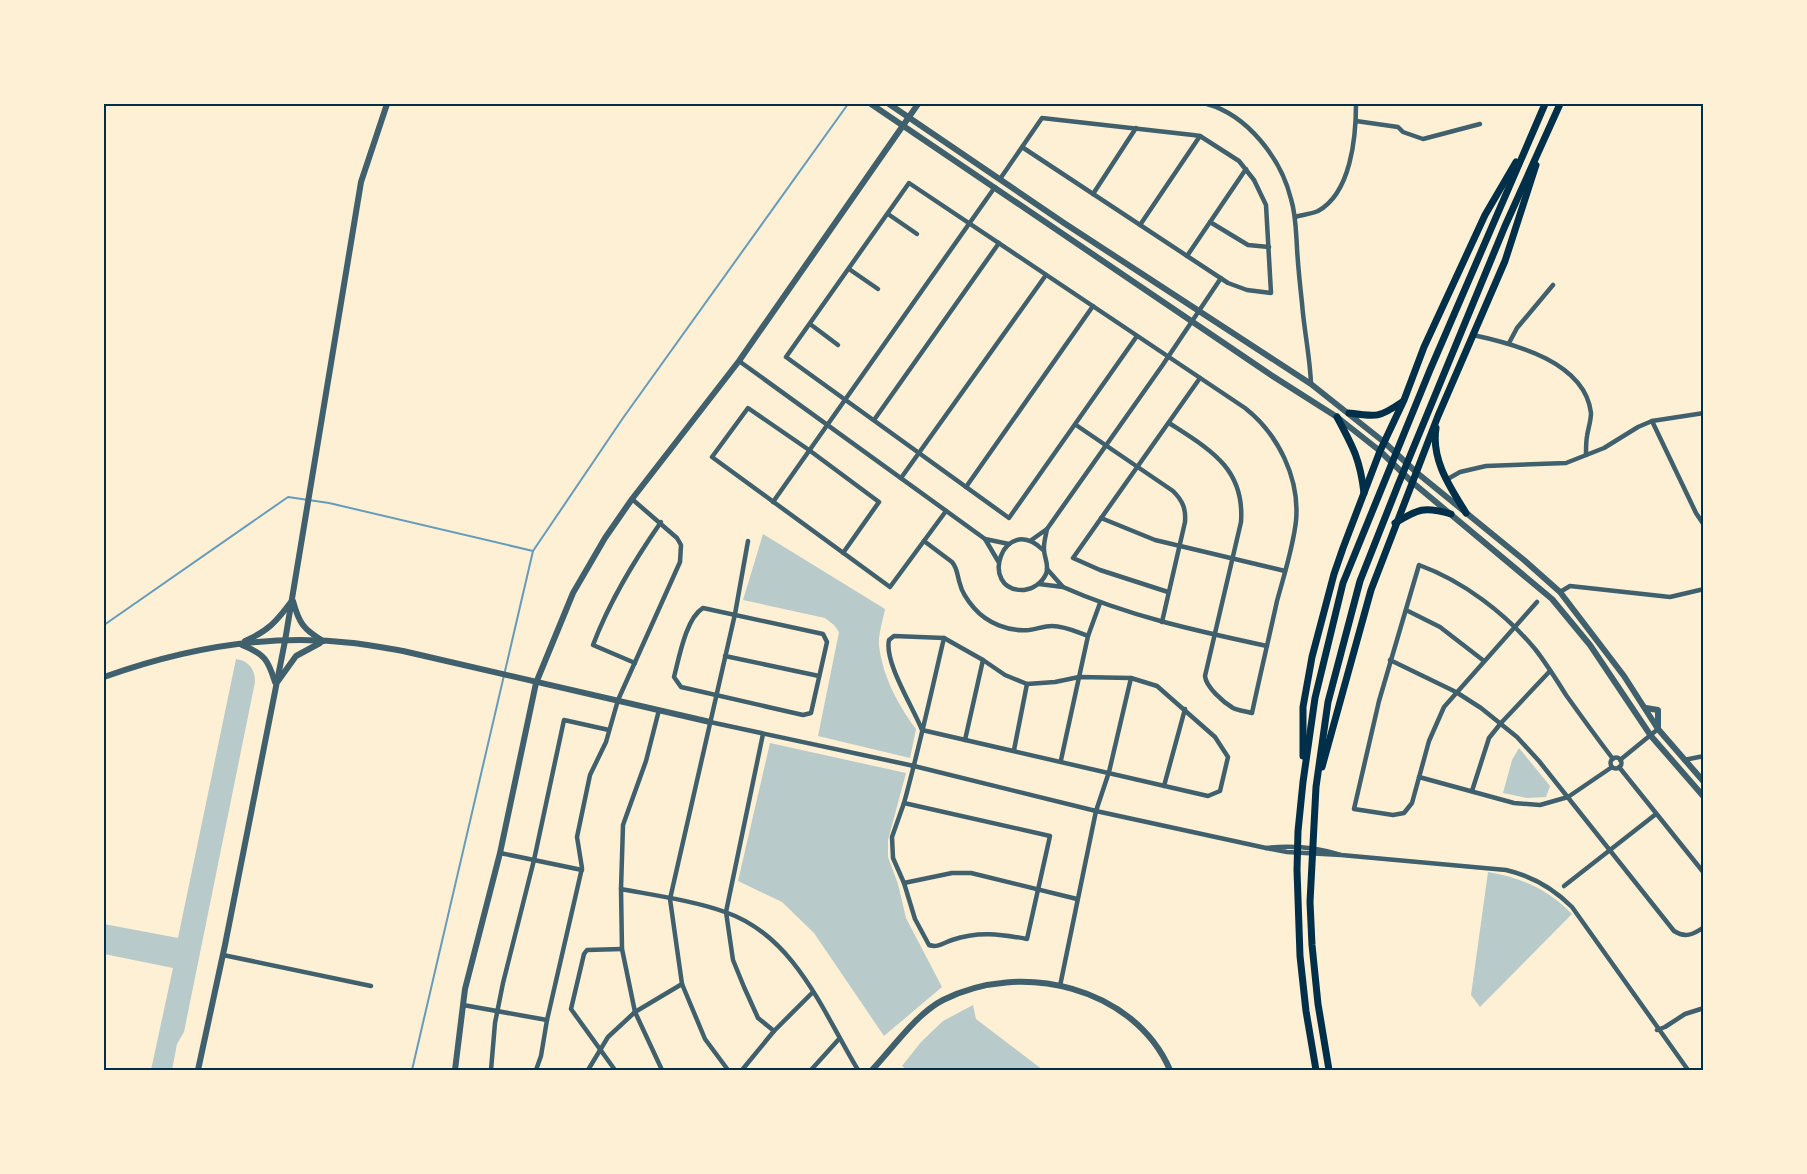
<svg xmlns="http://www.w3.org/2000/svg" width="1807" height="1174" font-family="Mulish,sans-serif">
  <rect width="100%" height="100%" fill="#fdf0d5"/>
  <g fill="#b9caca">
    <path d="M763,534L885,609C883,620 878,635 879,646C883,677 898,705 916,729L910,758L818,736L839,632L834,625L825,618L743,600Z"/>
    <path d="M236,659C249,661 255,669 255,682L184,1032L177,1044L172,1070H151L173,968L104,954V924L178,938Z"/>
    <polygon points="770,743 906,773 888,840 888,857 898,884 906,918 942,987 884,1036 814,933 782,902 738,881"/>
    <polygon points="1519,748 1550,786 1546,797 1527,798 1503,793 1512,760"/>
    <path d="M1488,872C1522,878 1548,889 1572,914L1480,1007L1471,995Z"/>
    <polygon points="973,1005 976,1019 1043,1070 907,1070 902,1066 921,1042 943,1021"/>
  </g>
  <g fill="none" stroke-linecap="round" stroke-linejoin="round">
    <g stroke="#669bbc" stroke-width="2">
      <polyline points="104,625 288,497 329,503 533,551"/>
      <polyline points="412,1070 533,551 623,418 848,104"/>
    </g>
    <g stroke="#3f606c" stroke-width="4.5">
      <path d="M1207,104C1247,115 1281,158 1291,199C1296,215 1296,232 1297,248C1298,267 1300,285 1302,303C1304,330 1310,357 1311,384"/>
      <polyline points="1356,121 1398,127 1403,132 1423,139 1480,124"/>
      <polyline points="1000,179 1042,118 1193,135 1200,136 1239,161 1254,180 1266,205 1271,293 1247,290 1228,283 1022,147"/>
      <polyline points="1093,194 1136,128"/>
      <polyline points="888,214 917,234"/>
      <path d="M1295,217C1302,215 1311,214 1318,211C1351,193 1356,137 1356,104"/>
      <polyline points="1210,222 1248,245 1269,247"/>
      <polyline points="1140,225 1200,136"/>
      <polyline points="1187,256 1246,169"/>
      <polyline points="849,269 878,289"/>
      <polyline points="810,324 838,345"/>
      <path d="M1473,335C1515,344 1585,362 1591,413C1591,421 1588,429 1587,436C1586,442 1586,449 1586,455"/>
      <path d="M1137,336L1009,518L786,357L909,183L1245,408C1278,434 1300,478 1296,521C1293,548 1284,575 1277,601C1269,638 1260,675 1252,713C1246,711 1239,711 1233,708C1223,702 1206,687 1205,676L1241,522C1245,468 1209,449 1169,423"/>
      <polyline points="1509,343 1517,328 1553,285"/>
      <polyline points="739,361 985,539"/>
      <polyline points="874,420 999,243"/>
      <polyline points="1652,421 1696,513 1704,525"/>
      <path d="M1076,425L1173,491C1183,501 1186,509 1185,522L1162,622"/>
      <polyline points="901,478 1046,275"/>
      <polyline points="1446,480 1460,472 1486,466 1566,463 1604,448 1638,427 1652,421 1704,413"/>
      <polyline points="966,487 1093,306"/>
      <polyline points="773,502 995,187"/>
      <polyline points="1101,518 1155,540 1285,571"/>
      <polyline points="1047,529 1162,366 1221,278"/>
      <path d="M924,541L952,562C958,569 957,576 960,584C962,593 968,601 974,608C987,623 1009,632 1029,630C1037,629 1044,626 1052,626C1065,626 1077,632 1088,636"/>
      <path d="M1030,541L1047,529C1046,535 1044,541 1044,547C1043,557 1050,564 1046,574C1042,583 1033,589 1024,590C977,592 1003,511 1043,550"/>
      <polyline points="843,553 879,502 809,450 748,408 712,457 890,587 946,511"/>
      <polyline points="998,561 985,539 1009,544"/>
      <polyline points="1039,584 1063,587 1047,569"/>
      <path d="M1063,587C1128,616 1197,631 1267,646"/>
      <polyline points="1168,592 1100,570 1073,558 1200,378"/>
      <polyline points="1560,592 1570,586 1670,597 1704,589"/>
      <path d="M1537,602L1444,707L1429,741L1412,803L1404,813L1393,815L1354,809L1379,701L1419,565C1463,581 1505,613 1535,649C1546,663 1556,679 1566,695C1581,716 1597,738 1613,759"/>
      <path d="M703,608L823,634L827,642L811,713L803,715L681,687L674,677C679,658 686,618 703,608Z"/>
      <polyline points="1406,610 1440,627 1484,661"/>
      <polyline points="944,638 983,660 1005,675 1027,684 1055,682 1079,677 1131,678"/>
      <polyline points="725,656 819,676"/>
      <path d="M1390,660L1456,692L1481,708L1517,737L1539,761L1674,931C1685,938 1693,935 1704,927"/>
      <path d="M635,663L593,645C610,600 634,561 661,522"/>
      <polyline points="710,722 914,766 1096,811 1266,848"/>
      <polyline points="763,734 726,912 733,960 744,987 758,1018 774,1031"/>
      <polyline points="965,740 983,660"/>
      <polyline points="1014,750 1027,684"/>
      <circle cx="1616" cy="763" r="5.5"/>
      <polyline points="1061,760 1088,636 1100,603"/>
      <polyline points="1620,760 1658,729"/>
      <polyline points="1684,760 1704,756"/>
      <polyline points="1619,767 1704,873"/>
      <polyline points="1419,777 1514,803 1540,805 1568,797 1612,767"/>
      <polyline points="1164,786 1185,709"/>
      <polyline points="1472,791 1489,738 1501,723 1550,671"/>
      <path d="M904,803C919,749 931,693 944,638L894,636L889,640C884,662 913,707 922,730L1208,796L1220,791L1228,757L1215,737L1157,686L1131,678L1109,772L1096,811L1060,986"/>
      <path d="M904,803L1050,836L1027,939C1000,934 978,931 952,940C943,943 938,948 929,945L915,919L904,883L893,858L892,837Z"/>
      <polyline points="500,853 582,870"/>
      <path d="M1341,855C1316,847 1292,845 1266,848L1287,852L1341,855L1506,870C1532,876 1553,888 1572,907L1688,1070"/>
      <polyline points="904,883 952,873 971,873 1077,899"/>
      <polyline points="1564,886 1656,814"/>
      <polyline points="621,889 623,825 646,761 659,710"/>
      <polyline points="223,955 371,986"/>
      <polyline points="463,1005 547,1020"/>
      <polyline points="1657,1030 1665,1027 1685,1014 1704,1008"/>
      <polyline points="491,1070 495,1023 503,983 534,860 564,720 609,730"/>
      <polyline points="536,1070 541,1056 547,1020 582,868 577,837 590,775 606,742 618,700 680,562 681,545 677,538 632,499"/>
      <polyline points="588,1070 608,1037 635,1012 682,984"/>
      <polyline points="615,1070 571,1009 584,954 587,950 622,949"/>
      <path d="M662,1070L635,1012L622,949L621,889C653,895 695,901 725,912C795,936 823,1012 858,1070"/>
      <polyline points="728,1070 705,1039 682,984 670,899 735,614 748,541"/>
      <polyline points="742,1070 774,1031 813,992"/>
      <polyline points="811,1070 839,1039"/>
    </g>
    <g stroke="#3f606c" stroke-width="6">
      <polyline points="871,104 1271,375 1337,417 1380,451 1412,482 1552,599 1590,645 1651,736 1704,797"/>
      <polyline points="889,104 1064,223 1311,384 1384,442 1416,472 1524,560 1560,592 1624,676 1658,729 1704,782"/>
      <path d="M293,601C299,623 303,629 323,641"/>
      <path d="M245,641C268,631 276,622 291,602"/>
      <path d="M242,645C265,654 268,660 275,682"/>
      <path d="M104,677C182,649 269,633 353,643C369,645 386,648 403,651L710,722"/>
      <polyline points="278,681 296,656 320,643"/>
      <polyline points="1646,708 1658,710 1658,729"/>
      <polyline points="198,1070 225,945 285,641 361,182 387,104"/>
      <polyline points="455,1070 465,989 500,853 536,683 573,593 605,538 632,499 739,361 918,104"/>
      <path d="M872,1070C892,1049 916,1014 943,1000C1021,960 1134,987 1170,1070"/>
    </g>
    <g stroke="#003049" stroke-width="7">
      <path d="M1349,413C1376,417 1379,418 1402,402"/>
      <path d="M1337,417C1353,447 1360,459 1364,493"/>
      <path d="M1436,428C1431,460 1450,487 1466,513"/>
      <path d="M1395,523C1418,509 1424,506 1451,514"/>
      <polyline points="1303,756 1303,707 1312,657 1334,574 1343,548 1380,451 1404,400 1424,347 1485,215 1516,162"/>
      <polyline points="1322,767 1371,590 1438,416 1505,261 1536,165"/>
      <polyline points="1316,1070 1306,1011 1300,956 1297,870 1298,831 1303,782 1315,698 1343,583 1430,370 1545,104"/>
      <polyline points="1329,1070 1318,1004 1312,945 1310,902 1316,787 1328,702 1360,581 1398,485 1505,226 1560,104"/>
    </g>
  </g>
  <rect width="1807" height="1174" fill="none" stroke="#fdf0d5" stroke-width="210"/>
  <rect x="105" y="105" width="1597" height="964" fill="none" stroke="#003049" stroke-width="2"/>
</svg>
